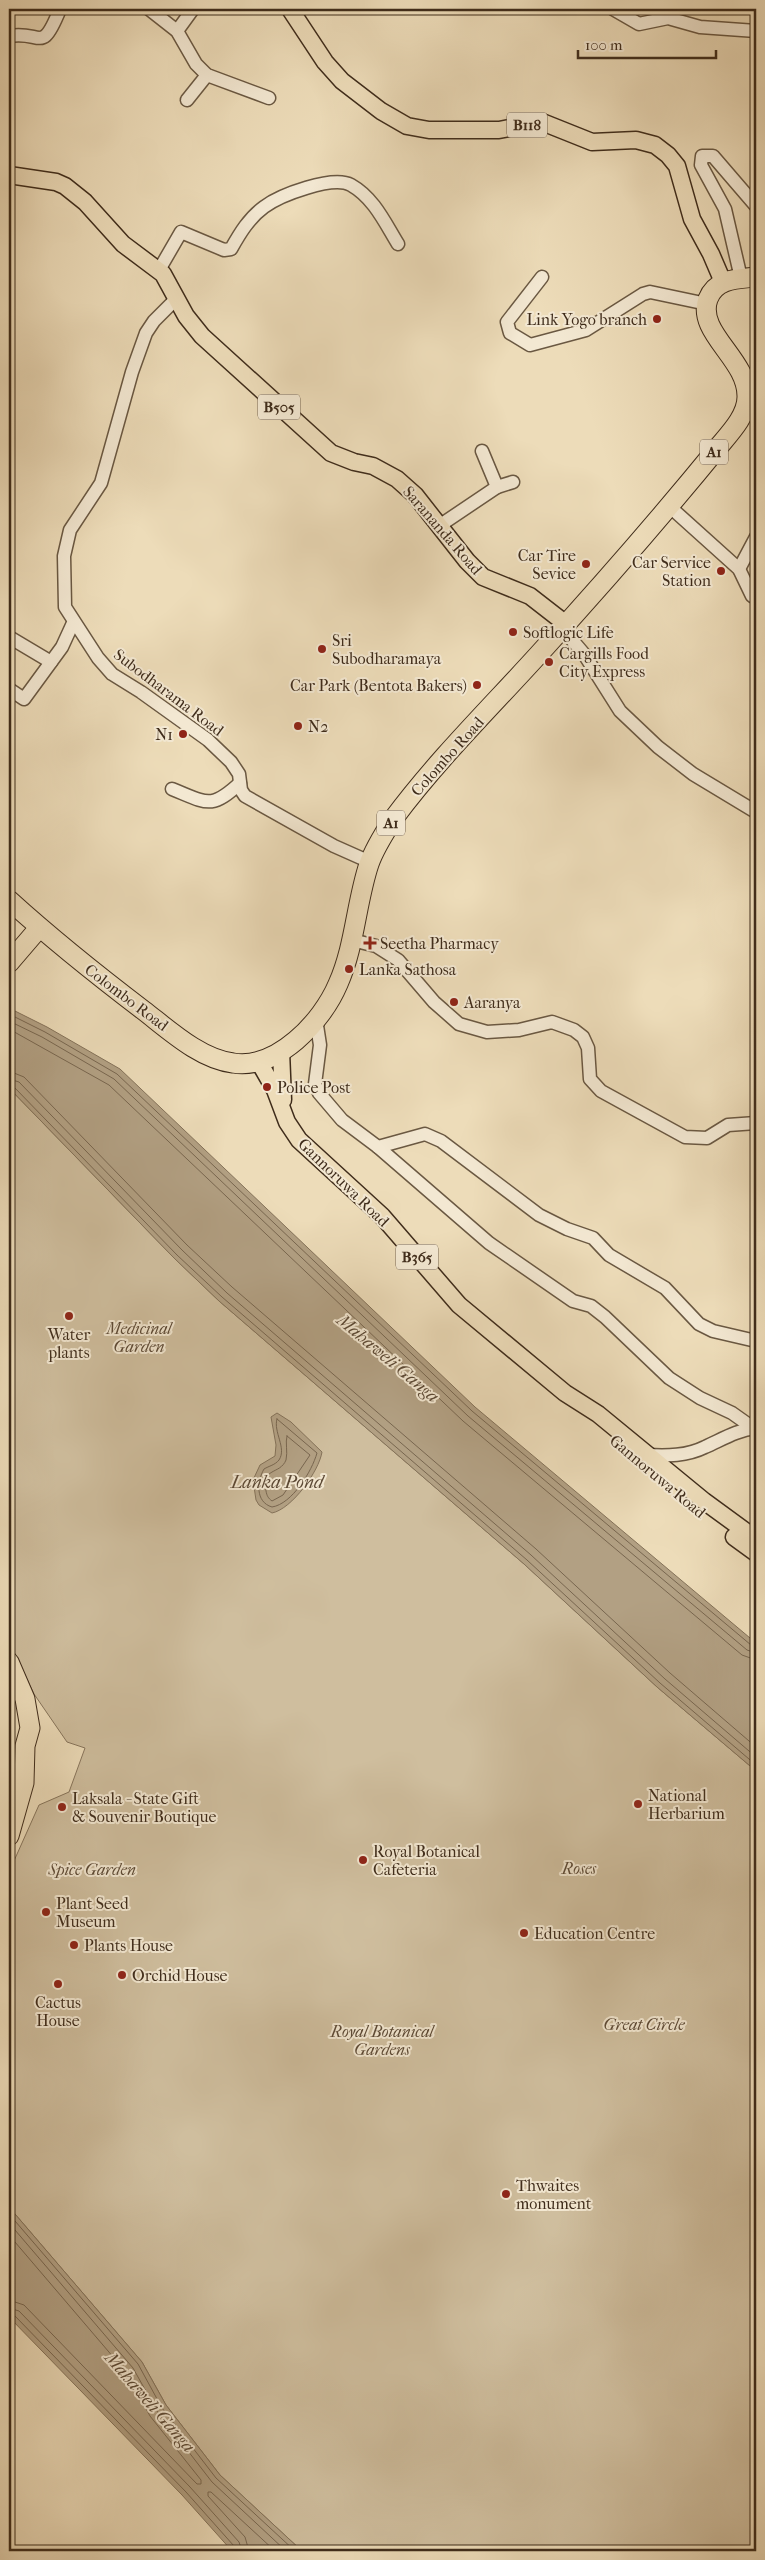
<svg xmlns="http://www.w3.org/2000/svg" width="765" height="2560" font-family="'IM FELL French Canon',serif">
  <rect width="100%" height="100%" fill="#eddcb9"/>
  <filter id="stains"><feTurbulence type="fractalNoise" baseFrequency=".004" numOctaves="4"/><feColorMatrix values="0 0 0 0 .2 0 0 0 0 .09 0 0 0 0 .02 0 0 0 .5 -.17"/></filter>
  <radialGradient id="worn" r=".72"><stop offset=".6" stop-color="#630" stop-opacity="0"/><stop offset="1" stop-color="#630" stop-opacity=".3"/></radialGradient>
  <polygon fill="#cfbe9e" stroke="#87755c" points="9,1088 174,1258 219,1301 524,1564 657,1687 756,1771 756,2551 302,2551 220,2475 166,2405 142,2362 9,2207 9,1872 39,1805 69,1792 85,1748 67,1742 34,1694 9,1641"/>
  <g fill="#b2a083" stroke="#847259">
    <polygon points="9,1008 47,1027 120,1069 475,1407 756,1643 756,1771 657,1687 524,1564 219,1301 174,1258 9,1088"/>
    <path d="M277,1413L291,1422L322,1452C319,1471 292,1509 272,1513L259,1505L256,1500L253,1480L260,1465L275,1456L276,1445L271,1417Z"/>
    <polygon points="9,2207 142,2362 166,2405 220,2475 302,2551 232,2551 182,2495 9,2317"/>
  </g>
  <g fill="none" stroke-linecap="round" stroke-linejoin="round">
    <g stroke="#78664f" stroke-width="1">
      <polyline points="9,1014 45,1032 117,1074 472,1411 751,1645 756,1646"/>
      <polyline points="9,1021 42,1037 114,1079 468,1416 747,1650 756,1653"/>
      <polyline points="9,1029 109,1085 463,1421 742,1655 756,1660"/>
      <polyline points="9,1071 24,1077 187,1245 232,1287 536,1549 670,1673 756,1747"/>
      <polyline points="9,1079 19,1082 182,1250 227,1293 531,1555 665,1679 756,1757"/>
      <polyline points="9,1085 14,1087 177,1255 222,1297 527,1560 660,1683 756,1765"/>
      <path d="M277,1419L317,1453C312,1471 292,1504 272,1507C255,1502 257,1481 264,1469C269,1466 275,1465 279,1460C287,1448 273,1432 277,1419Z"/>
      <path d="M287,1436L310,1455L283,1495L272,1501C268,1498 267,1496 266,1491C261,1467 280,1475 286,1460C288,1452 285,1442 287,1436Z"/>
      <polyline points="9,2214 138,2364 162,2408 216,2478 295,2551"/>
      <polyline points="9,2223 133,2368 157,2411 212,2482 286,2551"/>
      <polyline points="9,2235 126,2372 150,2416 201,2480 201,2484 197,2484 24,2305 9,2300"/>
      <polyline points="9,2308 19,2311 190,2487 239,2542 242,2551"/>
      <polyline points="9,2314 15,2316 186,2492 234,2546 235,2551"/>
      <polyline points="249,2551 245,2537 208,2496 208,2492 211,2492 275,2551"/>
    </g>
    <g stroke="#6a5842" stroke-width="15">
      <g id="minor">
        <polyline points="149,9 177,31 196,64 207,75 269,98"/>
        <polyline points="613,9 639,24 668,18 700,27 756,31"/>
        <polyline points="177,31 193,9"/>
        <path d="M9,36C42,30 41,56 60,9"/>
        <polyline points="187,100 207,75"/>
        <path d="M159,270L181,232L224,250L231,249C240,233 249,218 264,207C280,195 333,175 351,185C374,198 385,223 398,244"/>
        <polyline points="542,277 507,322 510,333 530,345 586,330 643,294 650,292 707,304"/>
        <polyline points="741,278 725,209 701,165 702,156 713,156 756,206"/>
        <polyline points="176,299 154,321 146,333 132,372 101,483 70,530 64,556 65,607 98,658 112,674 141,692 208,740 231,762 239,774 241,790 245,796 334,846 370,862"/>
        <polyline points="497,487 513,482"/>
        <polyline points="669,506 739,569 752,596 756,598"/>
        <polyline points="439,526 497,487 482,451"/>
        <polyline points="739,569 756,537"/>
        <polyline points="562,628 584,654 620,711 658,747 693,774 756,812"/>
        <polyline points="9,637 51,662"/>
        <polyline points="9,689 24,699 62,647 73,623"/>
        <path d="M172,789C207,803 211,810 240,783"/>
        <polyline points="352,940 376,946 398,960 434,1002 459,1024 487,1032 519,1030 552,1022 574,1030 583,1037 588,1048 590,1079 601,1091 685,1137 707,1138 728,1125 756,1123"/>
        <polyline points="316,1019 320,1045 315,1084 319,1093 342,1120 378,1147 489,1243 573,1301 591,1306 605,1317 669,1378 700,1398 732,1413 756,1430"/>
        <polyline points="378,1147 425,1134 441,1141 539,1215 567,1229 593,1238 609,1255 665,1288 699,1324 713,1331 756,1341"/>
        <path d="M647,1455C667,1456 687,1456 705,1447C723,1439 737,1430 756,1428"/>
      </g>
    </g>
    <g stroke="#3f2c1b" stroke-width="19">
      <g id="major">
        <polyline points="290,9 325,62 342,81 381,111 407,126 429,130 499,130 542,122 592,142 636,140 655,145 668,155 677,166 692,219 711,254 723,282"/>
        <polyline points="9,175 56,182 65,186 85,202 123,244 163,274 186,316 202,336 331,453 354,462 373,466 397,479 415,495 467,561 483,577 530,596 566,624"/>
        <polyline points="281,1051 283,1100"/>
        <polyline points="259,1062 275,1090 287,1122 299,1140 382,1216 459,1305 565,1393 598,1414 704,1501 756,1539"/>
        <polyline points="734,1537 756,1553"/>
      </g>
    </g>
    <g stroke="#3f2c1b" stroke-width="21">
      <g id="highway">
        <path d="M9,900C52,939 97,975 143,1010C169,1030 200,1059 233,1063C277,1070 322,1022 338,984C355,946 356,903 369,864C375,847 385,832 394,818C438,759 491,707 539,654C601,586 662,516 720,445C731,432 747,415 747,397C748,359 696,333 708,299C716,278 738,279 756,277"/>
        <polyline points="9,963 39,928"/>
        <polyline points="9,1662 25,1699 30,1728 25,1746 24,1783 9,1836"/>
      </g>
    </g>
    <use href="#minor" stroke="#f3e8d2" stroke-width="12"/>
    <use href="#major" stroke="#eddcb9" stroke-width="16"/>
    <use href="#highway" stroke="#eddcb9" stroke-width="19"/>
  </g>
  <g fill="#8f2418" stroke="#f3e8d2" stroke-width="2">
    <circle cx="657" cy="319" r="5"/>
    <circle cx="586" cy="564" r="5"/>
    <circle cx="721" cy="571" r="5"/>
    <circle cx="513" cy="632" r="5"/>
    <circle cx="322" cy="649" r="5"/>
    <circle cx="549" cy="662" r="5"/>
    <circle cx="477" cy="685" r="5"/>
    <circle cx="298" cy="726" r="5"/>
    <circle cx="183" cy="734" r="5"/>
    <path d="M367.5 935.5h5v5h5v5h-5v5h-5v-5h-5v-5h5z"/>
    <circle cx="349" cy="969" r="5"/>
    <circle cx="454" cy="1002" r="5"/>
    <circle cx="267" cy="1087" r="5"/>
    <circle cx="69" cy="1316" r="5"/>
    <circle cx="638" cy="1804" r="5"/>
    <circle cx="62" cy="1807" r="5"/>
    <circle cx="363" cy="1860" r="5"/>
    <circle cx="46" cy="1912" r="5"/>
    <circle cx="524" cy="1933" r="5"/>
    <circle cx="74" cy="1945" r="5"/>
    <circle cx="122" cy="1975" r="5"/>
    <circle cx="58" cy="1984" r="5"/>
    <circle cx="506" cy="2194" r="5"/>
  </g>
  <g text-anchor="middle" stroke-width="4" stroke-linejoin="round" paint-order="stroke">
    <g fill="#f3e8d2" stroke="#756452" stroke-width="1">
      <rect x="507" y="112.5" width="40" height="25" rx="4"/>
      <rect x="258" y="394.5" width="42" height="25" rx="4"/>
      <rect x="700" y="439.5" width="28" height="25" rx="4"/>
      <rect x="377" y="810.5" width="28" height="25" rx="4"/>
      <rect x="396" y="1244.5" width="42" height="25" rx="4"/>
    </g>
    <g font-size="15" font-weight="bold" fill="#3f2c1b">
      <text x="527" y="130">B118</text>
      <text x="279" y="412">B505</text>
      <text x="714" y="457">A1</text>
      <text x="391" y="828">A1</text>
      <text x="417" y="1262">B365</text>
    </g>
    <g font-size="16" fill="#3f2c1b" stroke="#f3e8d2" text-anchor="start">
      <text x="647" y="325" text-anchor="end">Link Yogo branch</text>
      <text x="576" y="561" text-anchor="end">Car Tire<tspan x="576" dy="18">Sevice</tspan></text>
      <text x="711" y="568" text-anchor="end">Car Service<tspan x="711" dy="18">Station</tspan></text>
      <text x="523" y="638">Softlogic Life</text>
      <text x="332" y="646">Sri<tspan x="332" dy="18">Subodharamaya</tspan></text>
      <text x="559" y="659">Cargills Food<tspan x="559" dy="18">City Express</tspan></text>
      <text x="467" y="691" text-anchor="end">Car Park (Bentota Bakers)</text>
      <text x="308" y="732">N2</text>
      <text x="173" y="740" text-anchor="end">N1</text>
      <text x="380" y="949">Seetha Pharmacy</text>
      <text x="359" y="975">Lanka Sathosa</text>
      <text x="464" y="1008">Aaranya</text>
      <text x="277" y="1093">Police Post</text>
      <text x="69" y="1340" text-anchor="middle">Water<tspan x="69" dy="18">plants</tspan></text>
      <text x="648" y="1801">National<tspan x="648" dy="18">Herbarium</tspan></text>
      <text x="72" y="1804">Laksala - State Gift<tspan x="72" dy="18">&amp; Souvenir Boutique</tspan></text>
      <text x="373" y="1857">Royal Botanical<tspan x="373" dy="18">Cafeteria</tspan></text>
      <text x="56" y="1909">Plant Seed<tspan x="56" dy="18">Museum</tspan></text>
      <text x="534" y="1939">Education Centre</text>
      <text x="84" y="1951">Plants House</text>
      <text x="132" y="1981">Orchid House</text>
      <text x="58" y="2008" text-anchor="middle">Cactus<tspan x="58" dy="18">House</tspan></text>
      <text x="516" y="2191">Thwaites<tspan x="516" dy="18">monument</tspan></text>
    </g>
    <g font-size="16" fill="#3f2c1b" stroke="#f3e8d2">
      <text transform="translate(443 530) rotate(49)" y="6">Sarananda Road</text>
      <text transform="translate(169 692) rotate(37)" y="6">Subodharama Road</text>
      <text transform="translate(447 756) rotate(-48)" y="6">Colombo Road</text>
      <text transform="translate(127 997) rotate(37)" y="6">Colombo Road</text>
      <text transform="translate(344 1182) rotate(44)" y="6">Gannoruwa Road</text>
      <text transform="translate(658 1476) rotate(40)" y="6">Gannoruwa Road</text>
    </g>
    <g font-size="16" font-style="italic" fill="#5c4935" stroke="#f3e8d2">
      <text x="139" y="1334">Medicinal<tspan x="139" dy="18">Garden</tspan></text>
      <text x="579" y="1874">Roses</text>
      <text x="92" y="1875">Spice Garden</text>
      <text x="644" y="2030">Great Circle</text>
      <text x="382" y="2037">Royal Botanical<tspan x="382" dy="18">Gardens</tspan></text>
    </g>
    <g font-size="18" font-style="italic" fill="#5c4935" stroke="#f3e8d2">
      <text transform="translate(388 1358) rotate(40)" y="6">Mahaweli Ganga</text>
      <text x="277" y="1488">Lanka Pond</text>
      <text transform="translate(150 2402) rotate(49)" y="6">Mahaweli Ganga</text>
    </g>
  </g>
  <rect width="765" height="2560" fill="none" stroke="#eddcb9" stroke-width="30"/>
  <rect x="10" y="10" width="745" height="2540" fill="none" stroke="#3f2c1b" stroke-width="2.5"/>
  <rect x="15" y="15" width="735" height="2530" fill="none" stroke="#3f2c1b"/>
  <path d="M578 50v8h138v-8" fill="none" stroke="#3f2c1b" stroke-width="2.5"/>
  <text x="585" y="50" font-size="15" fill="#3f2c1b" stroke="#f3e8d2" stroke-width="4" paint-order="stroke">100 m</text>
  <rect width="100%" height="100%" filter="url(#stains)"/>
  <rect width="100%" height="100%" fill="url(#worn)"/>
</svg>
